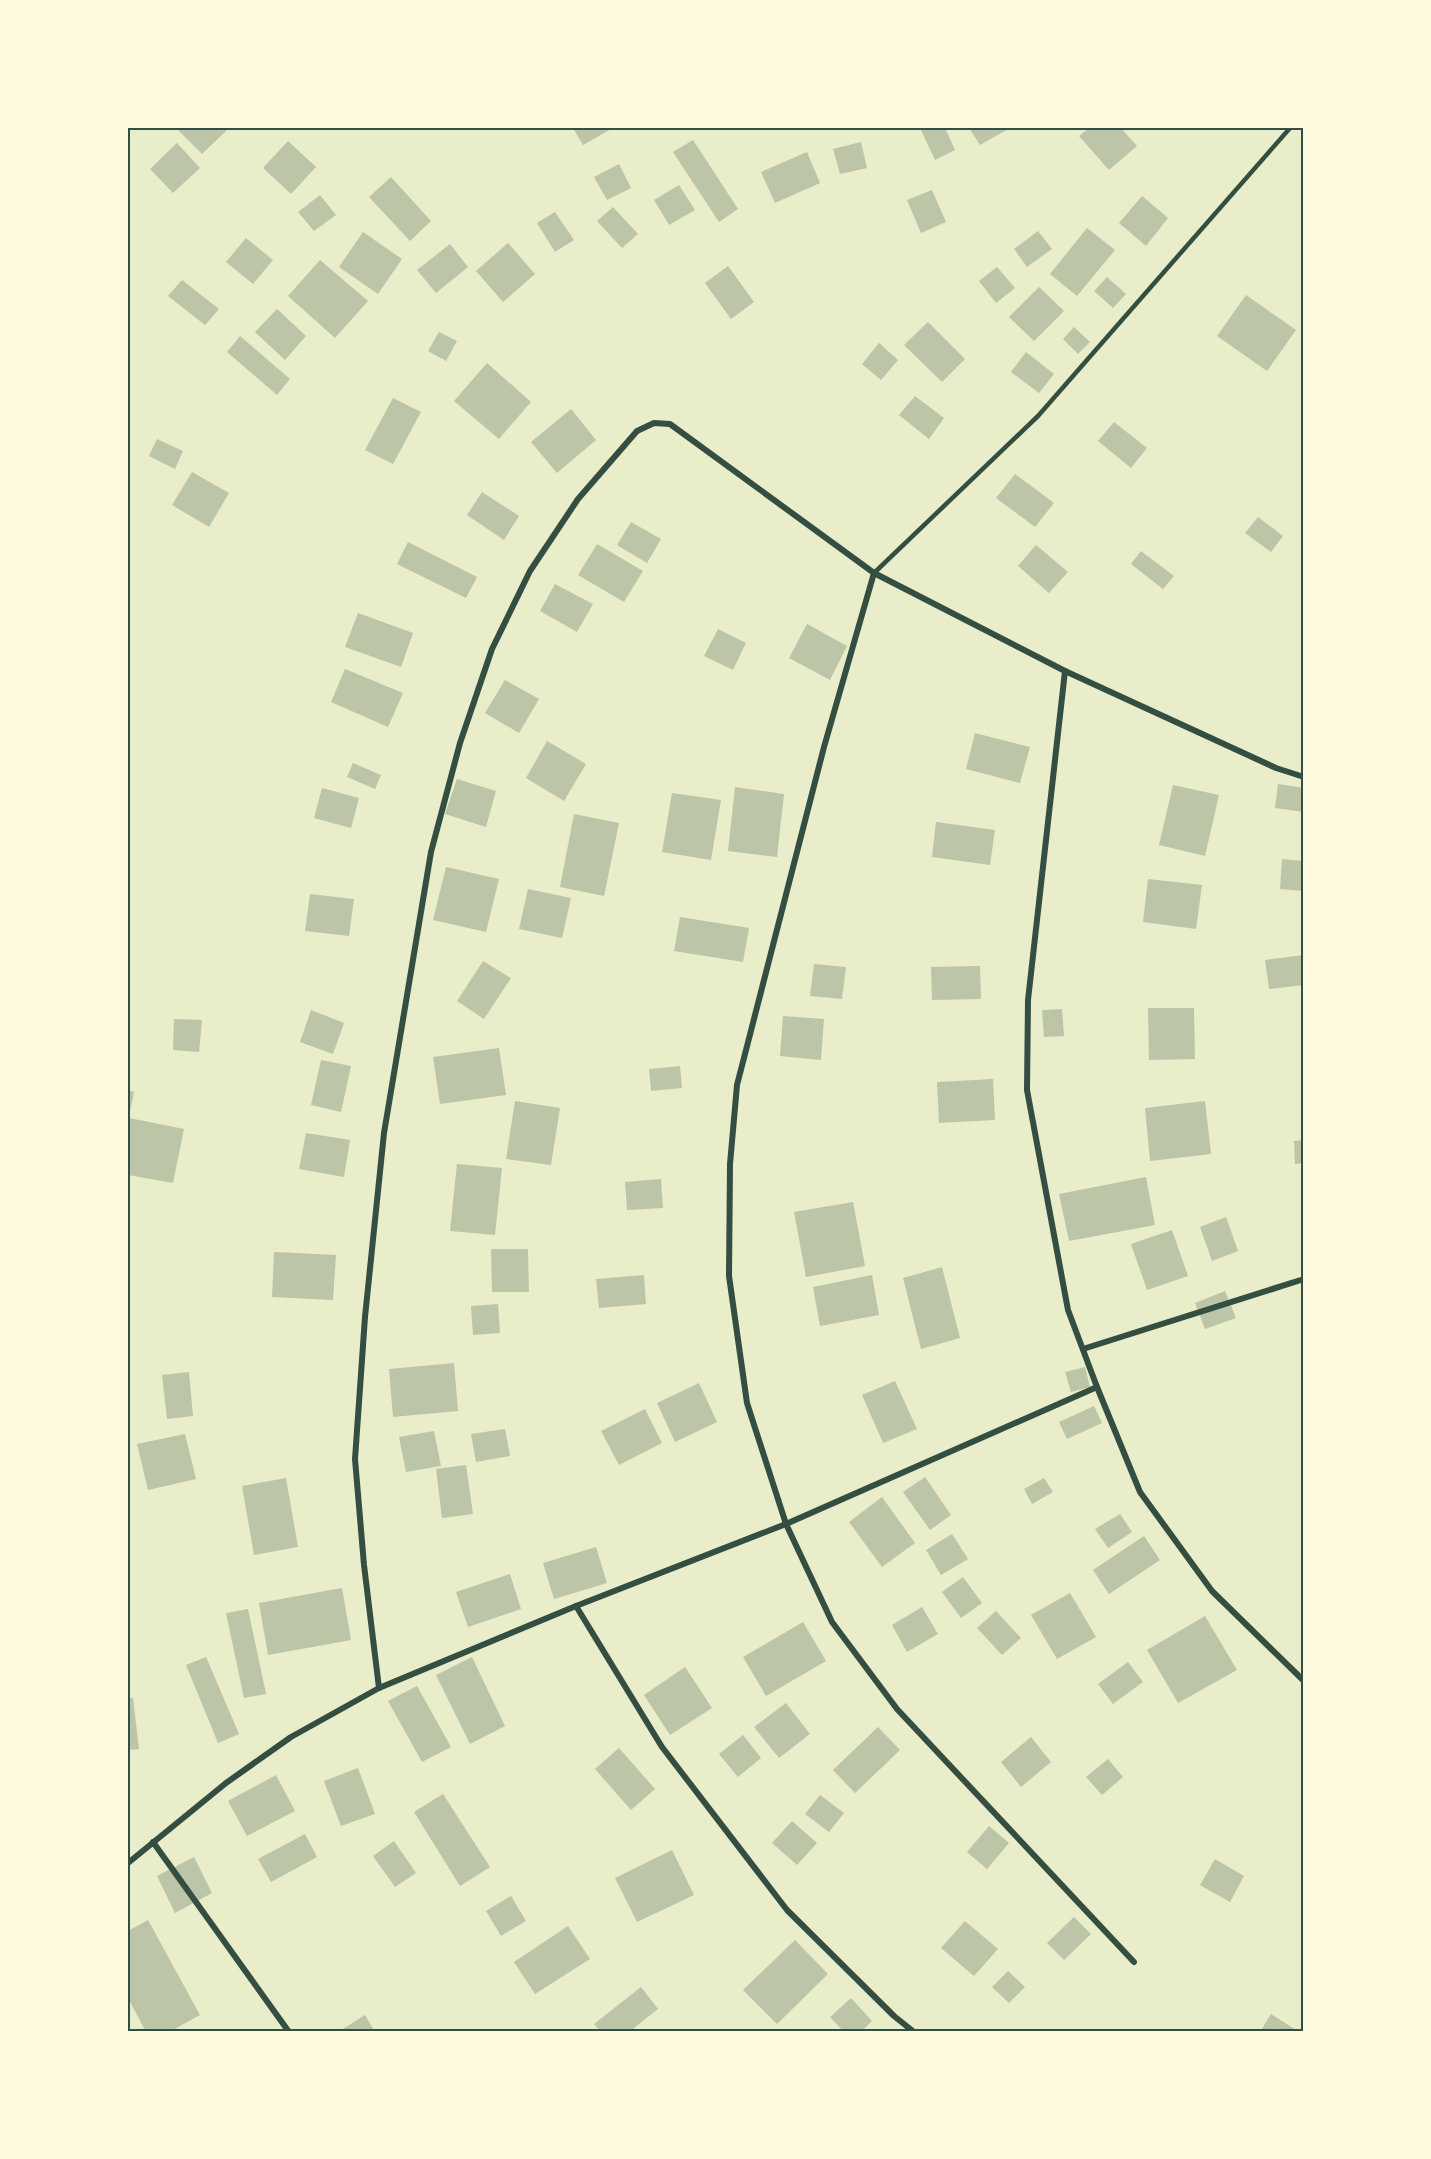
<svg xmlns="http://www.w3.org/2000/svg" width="1431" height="2159" font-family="Cabin,sans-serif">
  <rect width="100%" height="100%" fill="#e9edc9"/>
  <g fill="#bcc5a7">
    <polygon points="176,128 227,128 228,129 202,154"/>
    <polygon points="573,128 613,128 583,145"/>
    <polygon points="920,128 945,128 955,150 935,160"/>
    <polygon points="969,128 1010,128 980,145"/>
    <polygon points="1089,128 1121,128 1137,146 1109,170 1079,136"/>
    <polygon points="693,140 738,209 719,222 673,152"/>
    <polygon points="288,141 316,167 291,194 263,168"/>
    <polygon points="861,142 867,168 840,174 833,149"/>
    <polygon points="177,143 200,168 173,193 150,169"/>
    <polygon points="807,152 820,183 775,203 761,172"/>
    <polygon points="619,164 631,188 607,200 594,177"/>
    <polygon points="391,177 431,221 410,241 369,197"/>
    <polygon points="679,185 695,210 669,225 654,200"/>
    <polygon points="932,190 946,222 921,233 907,200"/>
    <polygon points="320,195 336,215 314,231 298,212"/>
    <polygon points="1142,196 1168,218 1146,246 1119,223"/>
    <polygon points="613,207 638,234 622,248 597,221"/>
    <polygon points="555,212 574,240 555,252 537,223"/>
    <polygon points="1087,228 1115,250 1077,296 1050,274"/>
    <polygon points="1038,231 1052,249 1027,267 1014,249"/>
    <polygon points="363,232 402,259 378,294 339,267"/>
    <polygon points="246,238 273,260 253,284 226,262"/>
    <polygon points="508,243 535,274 503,302 476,271"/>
    <polygon points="450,244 468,267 436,293 417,270"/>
    <polygon points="320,260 368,301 335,338 288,296"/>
    <polygon points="728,266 754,302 731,319 705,283"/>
    <polygon points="997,267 1015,288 996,303 979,281"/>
    <polygon points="1107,277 1126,294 1113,308 1094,291"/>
    <polygon points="182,280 219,309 205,325 168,296"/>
    <polygon points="1039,287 1064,311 1034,341 1009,317"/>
    <polygon points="1246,295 1296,330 1267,371 1217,336"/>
    <polygon points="277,309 306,336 285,360 255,332"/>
    <polygon points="928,322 965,359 942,382 904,345"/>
    <polygon points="1074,327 1090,342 1078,354 1063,339"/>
    <polygon points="439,332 457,341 446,361 428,351"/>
    <polygon points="240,336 290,379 277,395 227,352"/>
    <polygon points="879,343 898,360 881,380 862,364"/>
    <polygon points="1026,352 1054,374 1039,393 1011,372"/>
    <polygon points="487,363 531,402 499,439 454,401"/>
    <polygon points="915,396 944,418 929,439 899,415"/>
    <polygon points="393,398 421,412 393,464 365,450"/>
    <polygon points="571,409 596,440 557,473 531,442"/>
    <polygon points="1114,422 1147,448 1131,468 1098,441"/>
    <polygon points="157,439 183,451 175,469 149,456"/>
    <polygon points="192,472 229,493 209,527 172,505"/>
    <polygon points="1015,474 1054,503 1035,527 996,498"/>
    <polygon points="482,492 519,516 504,540 467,515"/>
    <polygon points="1258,517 1283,536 1271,552 1245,533"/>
    <polygon points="631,522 661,539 647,563 617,545"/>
    <polygon points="408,542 477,577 466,598 397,564"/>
    <polygon points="597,544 643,571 624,602 578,575"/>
    <polygon points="1036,545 1068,572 1049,593 1018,566"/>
    <polygon points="1141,551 1174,576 1163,589 1131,564"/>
    <polygon points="555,584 593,604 577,632 540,611"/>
    <polygon points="358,613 413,633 401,667 345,647"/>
    <polygon points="807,624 847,646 830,680 789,658"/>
    <polygon points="718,629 746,643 733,670 704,656"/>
    <polygon points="345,669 403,693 388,727 331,702"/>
    <polygon points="505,680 539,699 519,733 485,713"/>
    <polygon points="975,733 1030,747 1020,783 966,769"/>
    <polygon points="547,741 586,764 564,801 526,778"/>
    <polygon points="353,763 381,775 375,789 347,777"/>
    <polygon points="457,779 496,791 486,827 445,814"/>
    <polygon points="1278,784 1304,788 1304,812 1275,808"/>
    <polygon points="1173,785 1219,795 1205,856 1159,845"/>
    <polygon points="735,787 784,794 777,857 728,851"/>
    <polygon points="322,788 359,798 351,828 314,818"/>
    <polygon points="672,793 721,800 711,860 662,852"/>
    <polygon points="574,814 619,823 604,896 560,887"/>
    <polygon points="936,822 995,830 990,865 932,857"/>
    <polygon points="1282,859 1304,861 1304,891 1280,889"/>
    <polygon points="446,867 499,879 486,932 433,920"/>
    <polygon points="1148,879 1202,885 1196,929 1143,922"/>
    <polygon points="528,889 571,898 562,938 519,929"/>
    <polygon points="310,894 354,899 349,936 305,931"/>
    <polygon points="680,917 749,928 743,962 674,951"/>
    <polygon points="1304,955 1304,985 1269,989 1265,960"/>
    <polygon points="483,961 511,978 484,1019 457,1001"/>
    <polygon points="814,964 846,967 842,999 810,996"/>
    <polygon points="980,966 981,999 932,1000 931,967"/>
    <polygon points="1148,1008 1194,1008 1195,1059 1149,1060"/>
    <polygon points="1062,1009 1064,1036 1044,1037 1042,1010"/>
    <polygon points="311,1010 344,1023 333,1054 300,1042"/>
    <polygon points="783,1016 824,1019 821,1060 780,1056"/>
    <polygon points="174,1019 202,1020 199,1052 173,1050"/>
    <polygon points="499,1048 506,1095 440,1104 433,1057"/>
    <polygon points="321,1060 351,1066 341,1112 311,1105"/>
    <polygon points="680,1066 682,1088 651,1091 649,1069"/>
    <polygon points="993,1079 995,1120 939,1123 937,1082"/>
    <polygon points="128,1090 134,1092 129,1117 128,1117"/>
    <polygon points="515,1101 560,1108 551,1165 506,1159"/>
    <polygon points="1205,1101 1211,1154 1150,1161 1145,1108"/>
    <polygon points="129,1118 184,1129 173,1183 128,1175"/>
    <polygon points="306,1133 350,1140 344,1177 299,1169"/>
    <polygon points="1304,1140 1304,1163 1295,1164 1294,1141"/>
    <polygon points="457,1164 502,1168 495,1235 450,1231"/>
    <polygon points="1146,1177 1155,1225 1069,1241 1059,1194"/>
    <polygon points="661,1179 663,1208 627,1210 625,1182"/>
    <polygon points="853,1202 865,1266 806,1277 794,1212"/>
    <polygon points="1226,1217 1238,1251 1212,1261 1200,1227"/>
    <polygon points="1172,1230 1188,1276 1147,1290 1131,1244"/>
    <polygon points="491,1249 528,1249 529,1292 492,1292"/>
    <polygon points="274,1252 336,1255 333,1300 272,1297"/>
    <polygon points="942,1267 960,1338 921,1349 903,1278"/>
    <polygon points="644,1275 646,1304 599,1308 596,1279"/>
    <polygon points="872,1275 879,1315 820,1326 813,1287"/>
    <polygon points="1225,1291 1236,1318 1205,1329 1195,1303"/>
    <polygon points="498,1304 500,1333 473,1335 471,1306"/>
    <polygon points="454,1363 458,1411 393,1417 389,1369"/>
    <polygon points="1085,1367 1090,1387 1071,1392 1065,1372"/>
    <polygon points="189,1372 193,1416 167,1419 162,1375"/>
    <polygon points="895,1381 917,1429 883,1443 862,1395"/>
    <polygon points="699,1383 717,1422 675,1442 657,1403"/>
    <polygon points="1094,1406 1102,1423 1067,1439 1059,1422"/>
    <polygon points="645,1409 662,1443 619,1465 601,1431"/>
    <polygon points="505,1429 510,1456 476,1462 471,1434"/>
    <polygon points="434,1431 441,1466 406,1472 399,1437"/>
    <polygon points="185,1434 196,1479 148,1490 137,1444"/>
    <polygon points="466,1465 473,1514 442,1518 436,1469"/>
    <polygon points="925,1477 951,1515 930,1530 903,1492"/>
    <polygon points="286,1478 298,1547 254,1555 242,1486"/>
    <polygon points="1044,1478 1053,1492 1032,1504 1024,1489"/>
    <polygon points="882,1497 915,1543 882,1567 849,1522"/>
    <polygon points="1120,1514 1132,1532 1108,1548 1095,1529"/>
    <polygon points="952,1534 968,1559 941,1575 926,1550"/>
    <polygon points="1144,1536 1160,1560 1109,1594 1093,1570"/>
    <polygon points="596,1547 607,1583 554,1599 543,1563"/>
    <polygon points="510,1574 521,1609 468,1627 456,1592"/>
    <polygon points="963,1577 982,1603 961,1618 942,1592"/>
    <polygon points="342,1588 351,1640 268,1655 259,1603"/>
    <polygon points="1070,1593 1096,1637 1057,1659 1031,1615"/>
    <polygon points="922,1607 938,1634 907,1652 892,1625"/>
    <polygon points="248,1609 266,1694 244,1698 226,1613"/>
    <polygon points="996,1611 1021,1638 1002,1655 977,1628"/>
    <polygon points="1205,1616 1237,1670 1178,1703 1147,1650"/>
    <polygon points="803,1622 826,1661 766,1696 743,1657"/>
    <polygon points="206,1657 239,1734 218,1743 186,1665"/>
    <polygon points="472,1657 505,1726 470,1744 436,1675"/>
    <polygon points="1128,1662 1143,1682 1113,1704 1098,1684"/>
    <polygon points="685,1667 712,1708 670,1735 644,1695"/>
    <polygon points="417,1686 451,1747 422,1762 388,1701"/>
    <polygon points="133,1698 139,1749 128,1750 128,1699"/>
    <polygon points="786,1703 810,1734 779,1758 754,1727"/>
    <polygon points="878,1727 900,1750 855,1793 833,1770"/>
    <polygon points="743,1735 761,1758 738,1777 719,1754"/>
    <polygon points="1031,1737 1051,1762 1021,1787 1001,1762"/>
    <polygon points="619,1748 655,1789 631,1810 595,1769"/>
    <polygon points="1108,1759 1123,1777 1102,1795 1086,1777"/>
    <polygon points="358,1768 375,1814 341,1826 324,1781"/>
    <polygon points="276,1775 295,1811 247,1836 228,1801"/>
    <polygon points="443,1794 490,1867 460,1886 414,1812"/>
    <polygon points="820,1795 844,1813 829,1832 805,1814"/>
    <polygon points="792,1821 817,1843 797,1865 772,1843"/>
    <polygon points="989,1826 1009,1843 987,1869 967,1852"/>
    <polygon points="305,1834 317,1857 271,1882 258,1859"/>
    <polygon points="394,1841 416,1873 395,1887 373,1856"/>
    <polygon points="672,1850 694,1895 637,1922 615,1878"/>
    <polygon points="194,1857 212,1893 175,1913 157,1876"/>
    <polygon points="1215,1859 1244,1876 1230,1902 1200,1885"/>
    <polygon points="511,1896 526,1921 501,1936 486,1911"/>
    <polygon points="1074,1917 1091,1934 1064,1960 1047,1943"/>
    <polygon points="148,1920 200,2015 169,2032 146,2032 128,1998 128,1931"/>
    <polygon points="965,1921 998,1949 974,1976 941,1948"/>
    <polygon points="568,1926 590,1959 535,1994 514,1962"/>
    <polygon points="795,1940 828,1974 777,2024 743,1990"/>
    <polygon points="1008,1971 1025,1987 1009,2003 992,1987"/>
    <polygon points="641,1987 658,2009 629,2032 601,2032 594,2024"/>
    <polygon points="851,1998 872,2021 861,2032 844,2032 830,2017"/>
    <polygon points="1271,2014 1296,2030 1295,2032 1260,2032"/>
    <polygon points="365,2015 375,2032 338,2032"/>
  </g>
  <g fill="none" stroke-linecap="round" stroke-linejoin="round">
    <polyline stroke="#344e41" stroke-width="4.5" points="874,573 1038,416 1290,128"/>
    <g stroke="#344e41" stroke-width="6">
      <polyline points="874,573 824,747 737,1085 730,1164 729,1276 747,1403 786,1524 832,1622 897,1709 1134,1962"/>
      <polyline points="1065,671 1028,1000 1027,1090 1068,1310 1097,1387 1140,1492 1212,1591 1304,1681"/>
      <polyline points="1083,1349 1304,1279"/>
      <polyline points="576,1606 662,1747 787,1910 894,2016 914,2032"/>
      <polyline points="379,1688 364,1565 355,1459 365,1317 384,1133 431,852 460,743 492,649 530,571 578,499 637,431 654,423 670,424 874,573 1065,671 1276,768 1304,777"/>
      <polyline points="153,1842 289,2032"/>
      <polyline points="128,1863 226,1783 291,1737 379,1688 576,1606 786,1524 1097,1387"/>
    </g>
  </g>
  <rect width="1431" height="2159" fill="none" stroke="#fefae0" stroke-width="258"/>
  <rect x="129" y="129" width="1173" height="1901" fill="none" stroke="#344e41" stroke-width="2"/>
</svg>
